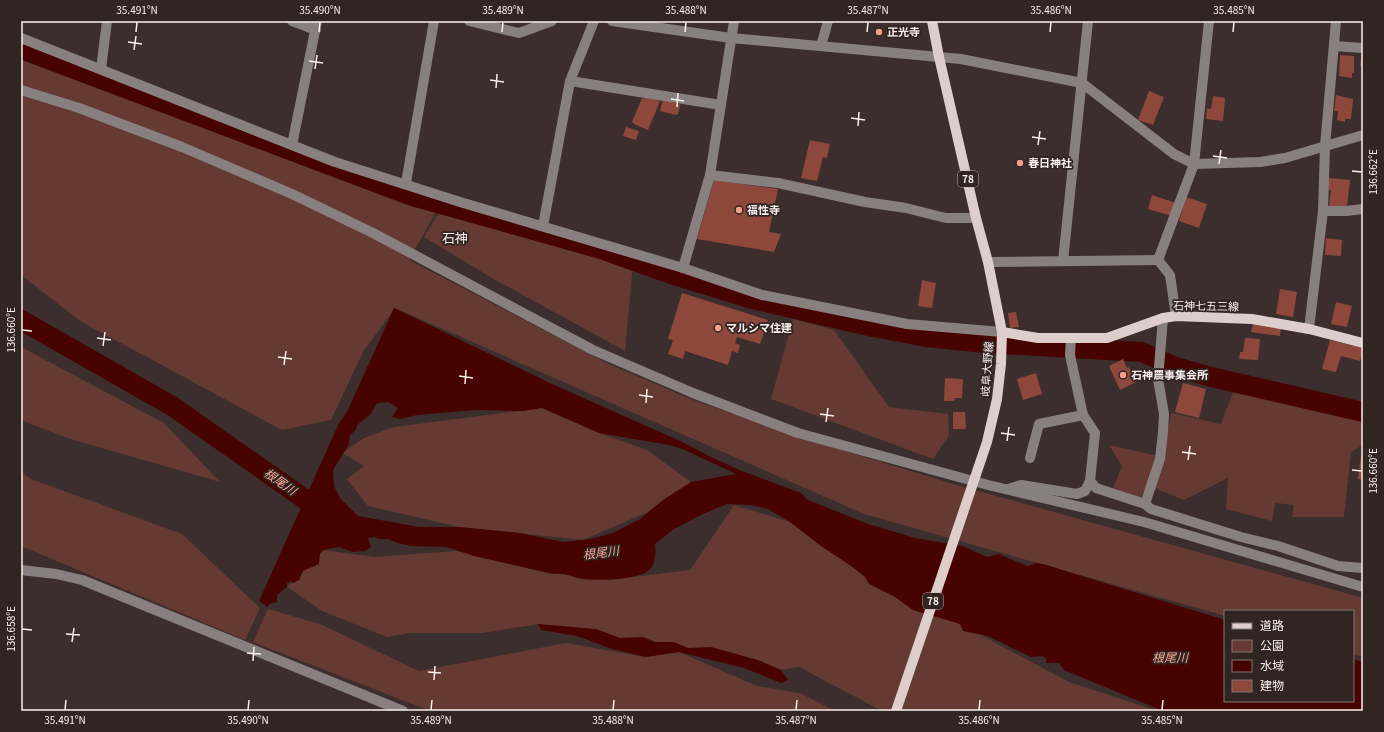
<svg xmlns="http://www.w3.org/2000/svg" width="1384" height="732" font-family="Georgia,'Noto Sans JP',serif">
  <rect width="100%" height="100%" fill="#3c2e2c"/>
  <g fill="#643a32">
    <polygon points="21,53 98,79 268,148 437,210 409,260 609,364 693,400 812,441 950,483 1363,598 1363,657 1353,654 1353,611 1225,611 1225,616 864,514 395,308 363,352 331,420 282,430 80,321 21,275"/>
    <polygon points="443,206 633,263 625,351 492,278 424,237"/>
    <polygon points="793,319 834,330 889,407 948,414 949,435 933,459 771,399"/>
    <polygon points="21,347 164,423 220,482 67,438 21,420"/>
    <polygon points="1233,392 1363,420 1363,445 1351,452 1344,517 1292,517 1294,505 1275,503 1272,521 1226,509 1228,478 1184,500 1147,485 1140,498 1113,488 1122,466 1109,445 1163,457 1171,413 1221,424"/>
    <polygon points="542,408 599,433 647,450 691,482 648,512 583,540 459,527 368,506 347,479 364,466 342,453 364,438 394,427"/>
    <polygon points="21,471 31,479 182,534 260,608 245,640 21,546"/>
    <polygon points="734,505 790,522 979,634 1069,682 1158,711 882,711 799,667 781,670 539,624 482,633 410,633 387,637 322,611 287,587 324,550 374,557 456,551 609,580 690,570"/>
    <polygon points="268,609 320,624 419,671 566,643 646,657 679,652 757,686 800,693 835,711 430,711 253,642"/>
  </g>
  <g fill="#460300" fill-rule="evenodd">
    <path d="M394,308L552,384L680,441L717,460L742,471L801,493L808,500L868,524L915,538L962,546L987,557L999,554L1027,566L1037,563L1043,564L1225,620V701H1353V659L1363,662V711H1163L1064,670L1059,663H1046V658L1042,656L1031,657L988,636L963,631L960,624L913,610L895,597L869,584L865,577L851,566L821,546L790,522L768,509L750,505L727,504L703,514L674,529L655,544C656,553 656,561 651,568C643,580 597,581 583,579C570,577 568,573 553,574L474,556L447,547L412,546L397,543L388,539H379L374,537L368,538L371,547L365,551L353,552L338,547L324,550L320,553L319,564L303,571L299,580L293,583L291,581L287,583V587L277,595V602L271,603L267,607L259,601L339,423L347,412ZM388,402L398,408L392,417L400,419L417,415L475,410L523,411L542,408L599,433L669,445L685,450L736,474L691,482L663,500L640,519L613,533L591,539L563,542L520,533L459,527H419L358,516L340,498L334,486L333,470L349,444L350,435L356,430L357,425L370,415L377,403Z"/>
    <polygon points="538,624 596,629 620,638 643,637 655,642 674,642 688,648 711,647 758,660 781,670 788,680 781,683 744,668 679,652 646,657 612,649 577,636 541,630"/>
  </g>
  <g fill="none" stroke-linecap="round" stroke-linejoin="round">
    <g stroke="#460300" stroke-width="20">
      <polyline points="21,49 409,195 601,249 674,275 752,299 873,327 926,337 985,343 1142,352 1173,366 1211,377 1363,412"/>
      <polyline points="21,320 172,406 326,514"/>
    </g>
  </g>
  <g fill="#8d473b">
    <polygon points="1362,53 1363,53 1363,66 1360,66"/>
    <polygon points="1340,55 1354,56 1354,73 1352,73 1352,78 1339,76"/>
    <polygon points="1149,91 1164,97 1153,125 1138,120"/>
    <polygon points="1336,95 1353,99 1351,119 1345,119 1345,122 1337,120 1338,111 1334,111"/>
    <polygon points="1213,96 1225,98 1223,121 1206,119 1207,108 1211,109"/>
    <polygon points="645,97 660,101 648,130 634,124 632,122 642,98 644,99"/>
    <polygon points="663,99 679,104 680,106 678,114 676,115 660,111"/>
    <polygon points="626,127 639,131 636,140 623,136"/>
    <polygon points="810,140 830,144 827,158 823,157 817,181 801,178"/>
    <polygon points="1329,178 1350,180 1347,208 1329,206 1331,190 1328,190"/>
    <polygon points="714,180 778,189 769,232 781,234 774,252 697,239"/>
    <polygon points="1152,195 1176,203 1172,216 1148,209"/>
    <polygon points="1186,197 1207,204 1199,228 1179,221"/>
    <polygon points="1326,238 1342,240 1341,256 1325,255"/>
    <polygon points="922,280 936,283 932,308 918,306"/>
    <polygon points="1280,289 1297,292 1293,317 1276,314"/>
    <polygon points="682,293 768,320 760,344 737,337 735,343 740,345 738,353 732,351 728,365 685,351 683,359 668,354 673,340 668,339"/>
    <polygon points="1336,302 1352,306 1347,327 1331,324"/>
    <polygon points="1016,312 1019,327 1010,328 1008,313"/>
    <polygon points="1253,324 1281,328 1280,336 1251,332"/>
    <polygon points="1245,338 1260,339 1258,360 1239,359 1240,352 1243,352"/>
    <polygon points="1330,340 1363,348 1360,361 1341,356 1336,372 1322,369"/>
    <polygon points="1123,359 1127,368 1129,367 1136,382 1120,390 1109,366"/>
    <polygon points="1036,373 1042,394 1023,400 1017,379"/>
    <polygon points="945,378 963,379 962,398 955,398 954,401 944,401"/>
    <polygon points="1183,383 1206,389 1199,418 1175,412"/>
    <polygon points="953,412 965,412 966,429 953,429"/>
    <polygon points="1361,456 1363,456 1363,480 1358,479"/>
  </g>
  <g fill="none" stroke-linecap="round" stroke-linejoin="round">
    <g stroke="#87807f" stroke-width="10">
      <polyline points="292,21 316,30"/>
      <polyline points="469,21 519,33 552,21"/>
      <polyline points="612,21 731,38 961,59 1082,83 1174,154 1194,164 1260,162 1285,158 1363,135"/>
      <polyline points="21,38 335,162 460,202 683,268 762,295 907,324 1002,332"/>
      <polyline points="821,46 828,21"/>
      <polyline points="1334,46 1363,48"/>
      <polyline points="101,69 107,21"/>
      <polyline points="570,81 721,105"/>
      <polyline points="21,90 79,108 182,147 292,194 373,233 593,350 693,393 798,433 988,485 1144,522 1363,587"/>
      <polyline points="292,145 317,21"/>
      <polyline points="710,175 778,183 865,202 906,208 946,218 976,218"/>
      <polyline points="406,183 434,21"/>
      <polyline points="1323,211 1346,211 1363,209"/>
      <polyline points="543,226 570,81 594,21"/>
      <polyline points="1158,260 1194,164 1209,21"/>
      <polyline points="1158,260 1170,275 1176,316"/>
      <polyline points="1063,261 1088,21"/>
      <polyline points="988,262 1158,260"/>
      <polyline points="683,268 710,175 734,21"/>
      <polyline points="1163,318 1158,379 1164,414 1163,432 1160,459 1145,504 1151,509 1241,537 1278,546 1338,566 1363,568"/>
      <polyline points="1309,329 1323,211 1325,146 1336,21"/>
      <polyline points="1071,338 1070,355 1083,415 1095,433 1090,481 1096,488 1145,504"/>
      <polyline points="1030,458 1039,424 1083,415"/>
      <polyline points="1008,489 1021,485 1077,494 1085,491 1090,481"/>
      <polyline points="21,570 56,574 82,580 403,711"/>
    </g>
    <g stroke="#ddcecb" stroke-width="10">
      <polyline points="1002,332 1038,338 1107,338 1163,318 1176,316 1252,319 1309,329 1363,343"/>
      <polyline points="896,711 987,442 997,399 1001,364 1002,332 988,262 976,218 939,57 932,21"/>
    </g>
  </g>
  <path fill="none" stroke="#f9f0ee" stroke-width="1.5" d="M136,32L137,22M319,32L320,22M502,32L503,22M685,32L686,22M867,32L868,22M1050,32L1051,22M1233,32L1234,22M128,42L142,44M134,50L136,36M309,61L323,63M315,69L317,55M490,80L504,82M496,88L497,74M671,99L684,101M677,107L678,93M851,118L865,120M858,126L859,112M1032,137L1046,139M1038,145L1040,131M1213,156L1227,158M1219,164L1221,150M1352,171L1362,172M22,330L32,331M97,338L111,340M103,346L105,332M278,357L292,359M284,365L286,351M459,376L473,378M465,384L466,370M639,395L653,397M646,403L647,389M820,414L834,416M826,422L828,408M1001,433L1015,435M1007,441L1009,427M1182,452L1196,454M1188,460L1190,446M1352,470L1362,471M22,629L32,630M66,634L80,635M72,642L74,628M247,653L261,654M253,661L254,647M428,672L441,673M434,680L435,666M65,710L66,700M248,710L249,700M431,710L432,700M613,710L614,700M796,710L797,700M979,710L980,700M1162,710L1163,700"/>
  <g fill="#f49d8d" stroke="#312522" stroke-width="1.5">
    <circle cx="879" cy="32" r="4"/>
    <circle cx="1020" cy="163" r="4"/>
    <circle cx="739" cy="210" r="4"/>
    <circle cx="718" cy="328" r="4"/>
    <circle cx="1123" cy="375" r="4"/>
  </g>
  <g text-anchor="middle" stroke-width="3.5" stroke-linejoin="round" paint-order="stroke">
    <g fill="#312522" stroke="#bdb3b1" stroke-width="1">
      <rect x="958" y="171" width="20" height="16" rx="3"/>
      <rect x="923" y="593" width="20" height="16" rx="3"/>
    </g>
    <g font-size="10" font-weight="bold" fill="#f9f0ee">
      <text x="968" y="183">78</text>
      <text x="933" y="605">78</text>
    </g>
    <g font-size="11" font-weight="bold" fill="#f9f0ee" stroke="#312522" text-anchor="start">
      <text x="887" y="36">正光寺</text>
      <text x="1028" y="167">春日神社</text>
      <text x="747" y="214">福性寺</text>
      <text x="726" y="332">マルシマ住建</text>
      <text x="1131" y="379">石神農事集会所</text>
    </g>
    <g font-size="11" fill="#f9f0ee" stroke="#312522">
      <text transform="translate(1206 306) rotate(1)" y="4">石神七五三線</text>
      <text transform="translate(987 369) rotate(-86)" y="4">岐阜大野線</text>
    </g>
    <g font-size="12" font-style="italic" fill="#fba797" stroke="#312522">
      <text transform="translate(280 482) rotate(35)" y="4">根尾川</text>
      <text transform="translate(601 553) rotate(-7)" y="4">根尾川</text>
      <text x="1170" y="662">根尾川</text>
    </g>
    <g font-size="13" fill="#f9f0ee" stroke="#312522">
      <text x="455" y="243">石神</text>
    </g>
  </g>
  <rect width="1384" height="732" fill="none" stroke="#312522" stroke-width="44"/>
  <rect x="1224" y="610" width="130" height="92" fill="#312522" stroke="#817674"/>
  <rect x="1232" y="623" width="20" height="6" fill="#ddcecb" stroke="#817674"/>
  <text x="1260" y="630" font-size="12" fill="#f9f0ee">道路</text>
  <rect x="1232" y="640" width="20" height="12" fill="#643a32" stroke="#817674"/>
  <text x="1260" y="650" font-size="12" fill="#f9f0ee">公園</text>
  <rect x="1232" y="660" width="20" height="12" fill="#460300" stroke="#817674"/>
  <text x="1260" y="670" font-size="12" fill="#f9f0ee">水域</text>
  <rect x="1232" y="680" width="20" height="12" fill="#8d473b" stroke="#817674"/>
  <text x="1260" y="690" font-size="12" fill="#f9f0ee">建物</text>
  <rect x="22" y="22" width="1340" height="688" fill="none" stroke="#f9f0ee" stroke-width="1.5"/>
  <g font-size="10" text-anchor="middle" fill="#f9f0ee">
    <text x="137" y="14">35.491°N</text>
    <text x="320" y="14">35.490°N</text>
    <text x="503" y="14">35.489°N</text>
    <text x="686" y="14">35.488°N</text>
    <text x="868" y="14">35.487°N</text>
    <text x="1051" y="14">35.486°N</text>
    <text x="1234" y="14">35.485°N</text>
    <text transform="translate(1373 172) rotate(-90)" y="4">136.662°E</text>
    <text transform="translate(11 330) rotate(-90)" y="4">136.660°E</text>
    <text transform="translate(1373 471) rotate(-90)" y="4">136.660°E</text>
    <text transform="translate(11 629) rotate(-90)" y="4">136.658°E</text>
    <text x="65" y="724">35.491°N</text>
    <text x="248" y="724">35.490°N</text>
    <text x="431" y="724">35.489°N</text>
    <text x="613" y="724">35.488°N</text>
    <text x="796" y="724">35.487°N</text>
    <text x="979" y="724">35.486°N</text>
    <text x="1162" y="724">35.485°N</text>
  </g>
</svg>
